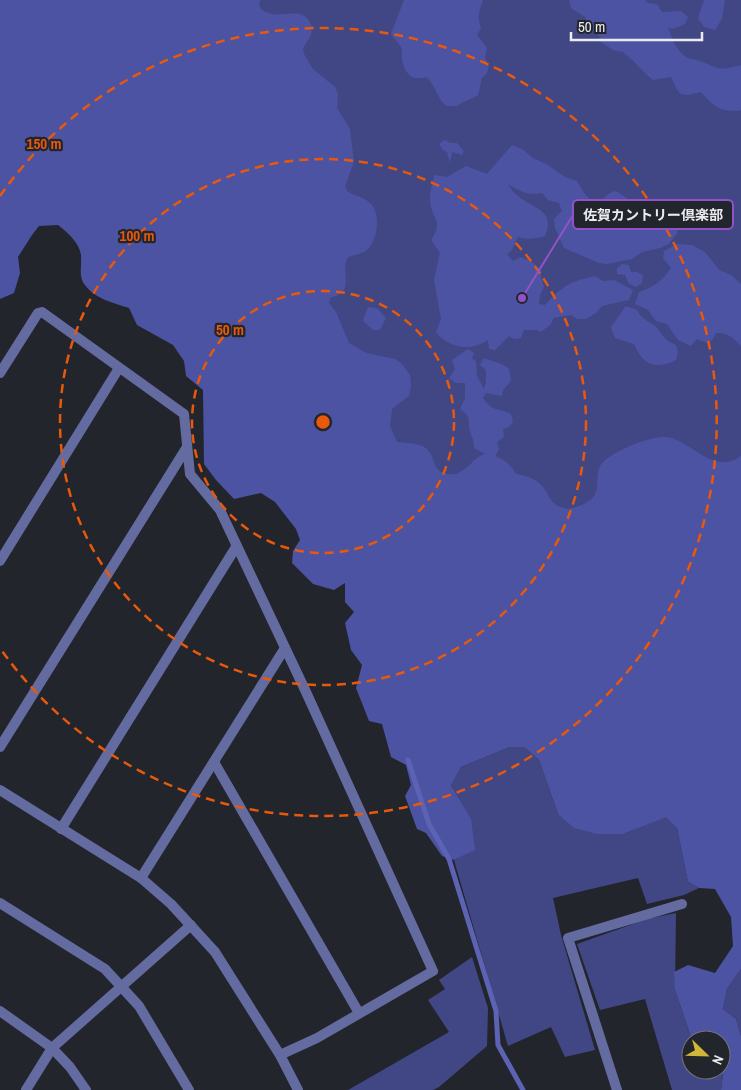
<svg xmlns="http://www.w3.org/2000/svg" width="741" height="1090" font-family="'Archivo Narrow','Noto Sans JP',sans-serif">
  <rect width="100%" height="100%" fill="#23252c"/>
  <g fill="#414785">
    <polygon points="223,0 741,0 741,528 448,527 294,364"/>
    <polygon points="510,747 524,747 539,760 558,814 623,834 666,816 677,828 688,882 699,888 684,895 647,904 638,878 553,898 561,935 595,1050 565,1057 551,1027 508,1046 454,860 474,850 451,786 461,767"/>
    <polygon points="676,913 675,990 692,1040 691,1070 718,1070 723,1075 721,1090 672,1090 645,999 600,1010 577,944 647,919"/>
    <polygon points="472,957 488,1008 487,1046 439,1087 433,1090 348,1090 449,1032 428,1000 445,989 439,980"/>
    <polygon points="741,969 741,1036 736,1019 723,1009 727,989"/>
  </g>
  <g fill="#4d53a3">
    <path d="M0,0H261L259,3L260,8C278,25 302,0 312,27L311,35L303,48L304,54L313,69L335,87L338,94L337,108L350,129L354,162L345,186L347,191C354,196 365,197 371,204C381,214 378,242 366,251C361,254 354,255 348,257C341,270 351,285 341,293C338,296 334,296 330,298L329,303L336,312L349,343L366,353L395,359L402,364L410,375L411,386L409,396L392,409L390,426L397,442C405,443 418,443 424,447C438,455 429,472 449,474C451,474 454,475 456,474C468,470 474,457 485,454L474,448C474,438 472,439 470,431C467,419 473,419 460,409L465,398V383H456L449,378L455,369L452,360L468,349L474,353L472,358L476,362L477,376L484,389L486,383V370L480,365L484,358C489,360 507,365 509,369C510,372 510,377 511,381L503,390L502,396L486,393L483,398C493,413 498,407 511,414L513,422L509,427L503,429L504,437L497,442L499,449L495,456C505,460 511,465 516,474C526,476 536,478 543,487C549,495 551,505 563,508C569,510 576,507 582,505C605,495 593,481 600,466C607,453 650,436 665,437C692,439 712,477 741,456V969L727,989L723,1009L736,1019L741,1036V1090H721L723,1075L718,1070H721V1040H692L675,990L674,972L688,965L715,973L733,946L731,917L715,889L699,888L688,882L677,828L666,817L623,834H597L574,828L558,814L539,760L524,747H510L461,767L451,786L471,819L475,850L454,860L442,856L426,833L417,829L405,796L411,785L406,765L391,757L382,724L369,721L356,688L362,665L351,650L345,623L354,612L345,602V583L334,590L313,584L292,563L293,551L300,540L296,529L275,502L261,493L234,499L216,480L204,464L203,390L186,376L184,361L173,345L137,325L129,308C114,303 95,299 85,285C78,277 82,265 81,255C79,242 68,233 58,225L39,226L32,235L18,257L20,273L14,293L0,299Z"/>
    <path d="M404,0H483C479,11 477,17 481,28L477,35L487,48L485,58L489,66L487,73L482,78L478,95L456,106H446C436,97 436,85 426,77C413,81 406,75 403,63C401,58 403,51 401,47C398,42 394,39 391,34Z"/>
    <path d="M569,0H645L648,3L657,4L662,12L681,11L688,17L685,24L673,29L668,28C672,38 676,50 686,57C689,59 694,59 697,60C720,68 716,72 741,65V109L740,111C718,111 716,108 701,92L688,95L681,94L677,90L671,77L653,80C647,75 643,71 638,66C634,60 628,57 623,52L613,50L601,42L598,33L591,28L585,17L571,8Z"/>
    <polygon points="704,0 725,0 722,19 715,30 704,27 698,18"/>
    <polygon points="445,140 450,143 457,143 464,151 462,155 452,152 450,163 447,152 443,150 439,144"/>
    <path d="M512,145L522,149L533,158L548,165L565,177L577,181C583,192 587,199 598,204L608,194L615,191C623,194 628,200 635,204C642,207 648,206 654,208C663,211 671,218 678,224L677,233L669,244L660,248L642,252L632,259L607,264L599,263L564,248L555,228L554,219L562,211L559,203L548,200L542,193C528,196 519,191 508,184C510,188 514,193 518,196C533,209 556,209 545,236C535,239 527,240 518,237L512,250L507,254L513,261L520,257L531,261L541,270V277L544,287L540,295L539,304L545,305C561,287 571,281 595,276L603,281L614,280L633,290L629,300L602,306L596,313L586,319H577L571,315L554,318L550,325L541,332L537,330H524L521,338L514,339L509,336L495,350L489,349L488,340C471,352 448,348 436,332L441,319L434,280L440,253L431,240C445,220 430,218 430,199C430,191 433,182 434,175L447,177L466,166L487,174Z"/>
    <path d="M677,244L692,245L705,252L719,270L731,275L741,284V346C734,338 727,332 716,333L713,339L707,343L697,339L691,346L678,340L667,324L656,321L648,310L635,304L639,292C653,287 663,281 671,268L663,258L664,251Z"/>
    <polygon points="622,264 629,265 631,272 637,272 643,275 642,283 636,287 629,284 625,275 617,274 617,268"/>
    <path d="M626,306L637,310C644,323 652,321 658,329C666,339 664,339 676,345L678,352L676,360C655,370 643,365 634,344L615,338L611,327Z"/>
    <polygon points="368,307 377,308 386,318 380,330 373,330 363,321"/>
  </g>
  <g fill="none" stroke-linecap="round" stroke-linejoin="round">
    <polyline stroke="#5c63b5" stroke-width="5" points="408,760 429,824 449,859 496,1011 498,1045 523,1090"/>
    <g stroke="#646ba1" stroke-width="10">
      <polyline points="0,373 38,313 42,312 184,414 190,474 220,510 306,692 433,971 317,1038 280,1055"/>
      <polyline points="0,561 119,368"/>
      <polyline points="0,747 187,447"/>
      <polyline points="214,762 359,1013"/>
      <polyline points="0,790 141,878 171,904 215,952 280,1055 298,1090"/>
      <polyline points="61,829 236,547"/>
      <polyline points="141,878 285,648"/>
      <polyline points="0,1011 52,1048 70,1067 86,1090"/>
      <polyline points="26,1090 52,1048 191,925"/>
      <polyline points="617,1090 568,938 682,904"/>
    </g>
    <polyline stroke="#646ba1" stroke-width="10" points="0,903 105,969 139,1006 189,1090"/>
  </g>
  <g fill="none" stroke="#e8590c" stroke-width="2.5" stroke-dasharray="9 6">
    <circle cx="323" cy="422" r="131"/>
    <circle cx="323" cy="422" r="263"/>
    <path d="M0 196A394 394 0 1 1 0 648"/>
  </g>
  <circle cx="323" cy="422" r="8" fill="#e8590c" stroke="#23252c" stroke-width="2.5"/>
  <g font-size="15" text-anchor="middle" font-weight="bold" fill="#e8590c" stroke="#23252c" stroke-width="4.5" stroke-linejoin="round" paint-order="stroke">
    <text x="44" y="149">150 m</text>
    <text x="137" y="241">100 m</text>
    <text x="230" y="335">50 m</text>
  </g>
  <path fill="none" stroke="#9152c9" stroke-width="2" d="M522 298L573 215"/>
  <circle fill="#9152c9" stroke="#23252c" stroke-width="2" cx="522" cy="298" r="5"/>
  <rect fill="#23252c" stroke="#9152c9" stroke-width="2" x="573" y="200" width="160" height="29" rx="5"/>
  <g font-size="14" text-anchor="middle" font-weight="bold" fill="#ebecf1">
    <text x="653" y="220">佐賀カントリー倶楽部</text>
  </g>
  <g transform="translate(706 1055) rotate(113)"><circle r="24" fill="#23252c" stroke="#73757b"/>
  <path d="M0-4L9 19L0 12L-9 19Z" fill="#d1b736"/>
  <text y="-8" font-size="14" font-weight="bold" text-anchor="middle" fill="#ebecf1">N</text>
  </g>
  <path d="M571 32v8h131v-8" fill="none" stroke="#ebecf1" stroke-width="2.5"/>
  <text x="578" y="32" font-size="15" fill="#ebecf1" stroke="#23252c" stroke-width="4" paint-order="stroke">50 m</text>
</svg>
